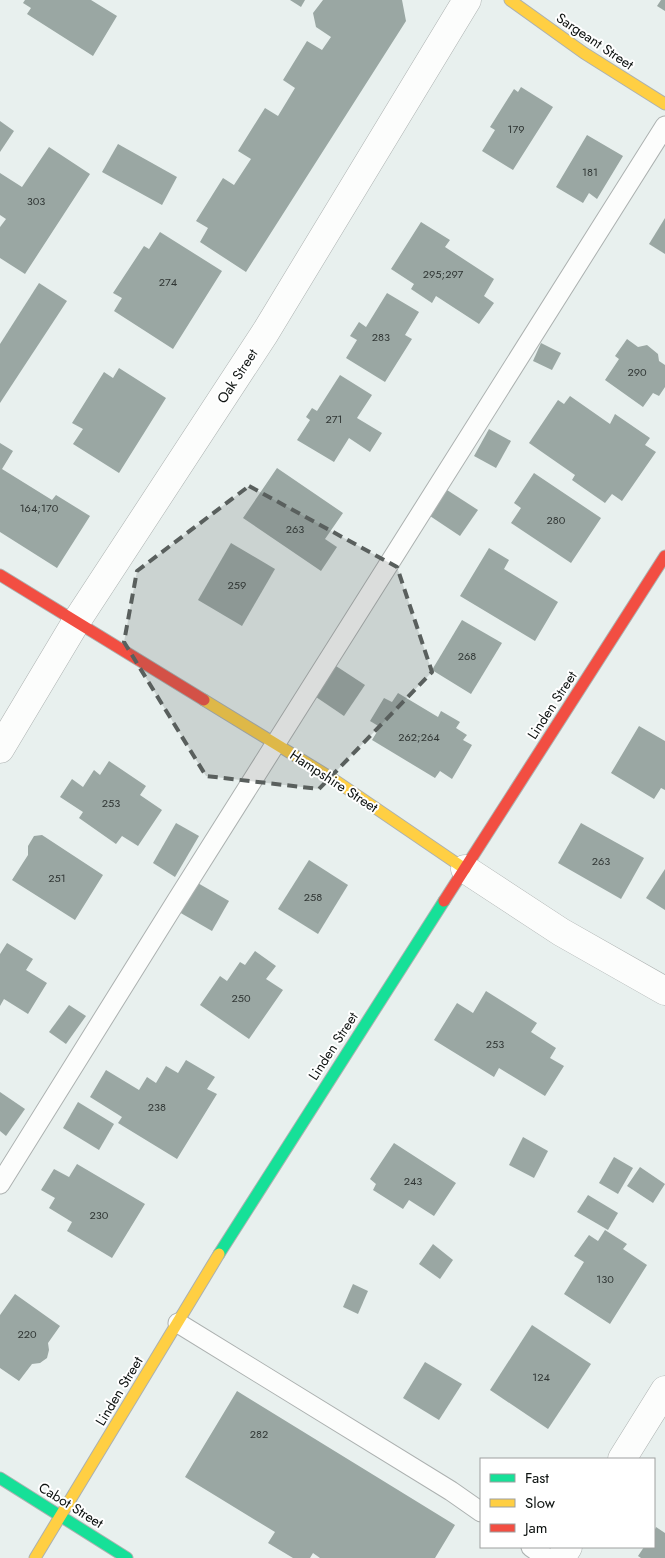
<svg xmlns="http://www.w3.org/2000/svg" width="665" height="1558" font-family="Jost,sans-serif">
  <rect width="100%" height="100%" fill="#e8f0ee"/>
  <g fill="#9aa7a3">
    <polygon points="25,0 91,0 117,16 93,56 27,14 31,8 23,3"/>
    <polygon points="290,0 305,0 301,7"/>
    <polygon points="323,0 402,0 406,21 246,272 200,242 208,228 196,221 223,178 234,185 251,159 238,151 265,108 278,116 295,88 283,80 307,41 322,50 331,37 316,27 313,13"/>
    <polygon points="661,0 665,0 665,11 657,6"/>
    <polygon points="521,87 553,107 513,170 482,151 495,130 490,127 514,89 518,92"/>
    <polygon points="0,121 14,131 0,152"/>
    <polygon points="587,135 623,156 597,199 589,193 583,203 556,187"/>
    <polygon points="118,144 177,177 162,205 102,172"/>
    <polygon points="49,147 90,174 25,274 0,258 0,227 6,219 0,215 0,173 22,187"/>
    <polygon points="665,218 665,254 649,244"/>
    <polygon points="421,222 450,240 445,247 494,279 484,296 494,303 479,324 436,296 432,303 411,289 414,284 391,269"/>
    <polygon points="160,232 222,271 173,349 114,311 122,298 113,293 144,246 149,249"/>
    <polygon points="39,283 67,301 0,403 0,344"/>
    <polygon points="387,293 419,312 405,335 412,339 385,382 346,358 357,340 350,336 359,322 366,327"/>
    <polygon points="627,339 638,347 647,345 658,354 659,361 665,365 665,387 659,396 653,393 643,407 605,380 619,359 615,356"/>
    <polygon points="541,343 561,353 552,370 533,361"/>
    <polygon points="119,368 166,398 119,473 73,444 83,429 72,423 104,372 113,378"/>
    <polygon points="340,375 372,395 357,418 382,433 370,452 349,438 334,462 297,440 310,420 306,417 312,408 317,411"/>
    <polygon points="570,396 610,424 615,414 650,438 645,445 656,452 622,501 612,494 605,503 572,480 575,475 529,443 558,400 564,404"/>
    <polygon points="489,429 511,441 496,468 474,456"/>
    <polygon points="0,443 13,451 2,469 52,500 56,495 90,516 57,568 0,532"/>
    <polygon points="277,468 343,513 325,539 337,547 321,571 243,518"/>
    <polygon points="534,473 601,518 571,563 511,523 521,508 514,503"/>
    <polygon points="447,490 478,510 460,536 430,516"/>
    <polygon points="231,543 275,569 242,626 198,600"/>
    <polygon points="489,548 509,560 504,569 558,602 535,641 460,596"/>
    <polygon points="462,620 502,643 471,694 432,670"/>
    <polygon points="336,666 365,685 344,716 316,697"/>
    <polygon points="398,693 438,717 441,711 460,722 456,728 467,735 463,740 472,745 452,779 440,771 435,778 372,740 380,727 370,721 384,698 392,702"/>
    <polygon points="639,726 665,741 665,790 661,788 654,799 611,773"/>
    <polygon points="109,761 146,786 140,795 162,810 138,846 122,836 116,844 79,818 83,812 60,797 72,779 83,787 94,770 100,775"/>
    <polygon points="176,823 199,836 175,877 153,863"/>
    <polygon points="581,823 644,858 621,899 558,863"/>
    <polygon points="42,835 103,875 75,920 12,880 28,855 28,846 34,836"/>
    <polygon points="309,860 348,885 318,934 278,909"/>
    <polygon points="665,869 665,910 646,898"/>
    <polygon points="196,882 229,901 212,931 179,912"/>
    <polygon points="7,943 33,959 26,970 47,983 28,1014 4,999 0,1006 0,954"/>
    <polygon points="255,951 276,966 266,979 283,990 249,1039 200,1005 220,976 227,981 240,962 245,965"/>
    <polygon points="486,991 537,1023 531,1032 556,1048 550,1058 564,1066 545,1096 499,1068 494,1077 434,1040 457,1003 473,1013"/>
    <polygon points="69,1005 86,1016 66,1044 49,1032"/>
    <polygon points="186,1060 215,1077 207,1089 217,1094 177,1159 118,1123 122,1117 90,1097 106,1070 139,1090 147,1077 156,1083 166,1066 178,1073"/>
    <polygon points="0,1092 25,1109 6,1136 0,1131"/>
    <polygon points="78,1102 114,1124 99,1150 63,1128"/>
    <polygon points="523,1137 548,1151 534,1178 509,1165"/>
    <polygon points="394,1143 456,1183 434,1216 409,1200 403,1209 373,1190 376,1184 370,1179"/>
    <polygon points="614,1157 633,1168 618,1194 599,1183"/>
    <polygon points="77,1164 145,1204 112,1258 67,1231 72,1222 49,1208 55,1198 41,1190 54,1169 69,1177"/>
    <polygon points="640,1167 665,1184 653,1203 627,1186"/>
    <polygon points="588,1195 618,1213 608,1230 577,1212"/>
    <polygon points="605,1230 627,1244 623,1249 647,1265 610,1324 564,1294 584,1262 574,1256 589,1235 598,1241"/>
    <polygon points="433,1244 453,1260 440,1279 419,1264"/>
    <polygon points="353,1284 368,1291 358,1314 343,1307"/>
    <polygon points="15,1294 60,1326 48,1343 49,1350 47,1358 40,1363 32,1364 19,1381 0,1368 0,1315"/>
    <polygon points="532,1325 591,1364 548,1429 490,1390"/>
    <polygon points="425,1362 462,1384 439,1420 403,1398"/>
    <polygon points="237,1391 455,1525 435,1558 320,1558 313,1553 310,1558 293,1558 268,1543 275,1532 185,1477"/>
    <polygon points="656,1527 665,1533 665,1558 641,1558 638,1556 644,1547 654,1547 654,1532"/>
  </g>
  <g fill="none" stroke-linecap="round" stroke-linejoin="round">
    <g stroke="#acb1b0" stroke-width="21">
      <g id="lane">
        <polyline points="0,1184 177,900 665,126"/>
        <polyline points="178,1323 451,1491 481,1512"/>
        <polyline points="531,1547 547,1558"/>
      </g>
    </g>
    <g stroke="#acb1b0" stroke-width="29">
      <g id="street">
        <polyline points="0,749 76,622 265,333 467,0"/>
        <polyline points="465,869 561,932 665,991"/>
        <polyline points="622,1459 665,1390"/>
        <polyline points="561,1558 568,1547"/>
      </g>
    </g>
    <g stroke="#acb1b0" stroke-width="13">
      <g id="fast">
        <polyline points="219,1254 444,901"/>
        <polyline points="0,1478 127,1558"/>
      </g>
    </g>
    <g stroke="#acb1b0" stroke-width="13">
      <g id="slow">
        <polyline points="510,0 584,53 665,104"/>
        <polyline points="204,700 333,779 465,869"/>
        <polyline points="35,1558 219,1254"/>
      </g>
    </g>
    <g stroke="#acb1b0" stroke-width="13">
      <g id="jam">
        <polyline points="0,575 204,700"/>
        <polyline points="444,901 665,556"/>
      </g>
    </g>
    <use href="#lane" stroke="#fcfdfc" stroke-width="19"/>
    <use href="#street" stroke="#fcfdfc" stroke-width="28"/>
    <use href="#fast" stroke="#16e098" stroke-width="11"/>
    <use href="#slow" stroke="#ffcf43" stroke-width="11"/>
    <use href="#jam" stroke="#f24e42" stroke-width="11"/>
  </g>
  <path fill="#595f5d" fill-opacity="0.2" stroke="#595f5d" stroke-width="4" stroke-dasharray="10 6" stroke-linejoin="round" d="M249,486L397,567L432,672L319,789L206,776L124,642L137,571Z"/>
  <g text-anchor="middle" stroke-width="4" stroke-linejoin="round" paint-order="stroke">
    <g font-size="11" fill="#303634">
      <text x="516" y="133">179</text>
      <text x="590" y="176">181</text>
      <text x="36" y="205">303</text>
      <text x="443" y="278">295;297</text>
      <text x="168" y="286">274</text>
      <text x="381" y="341">283</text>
      <text x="637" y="376">290</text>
      <text x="334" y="423">271</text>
      <text x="39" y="512">164;170</text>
      <text x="556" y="524">280</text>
      <text x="295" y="533">263</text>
      <text x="237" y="589">259</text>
      <text x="467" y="660">268</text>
      <text x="419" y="741">262;264</text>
      <text x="111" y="807">253</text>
      <text x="601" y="865">263</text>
      <text x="57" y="882">251</text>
      <text x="313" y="901">258</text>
      <text x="241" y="1002">250</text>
      <text x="495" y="1048">253</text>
      <text x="157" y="1111">238</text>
      <text x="413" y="1185">243</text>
      <text x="99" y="1219">230</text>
      <text x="605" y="1283">130</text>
      <text x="27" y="1338">220</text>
      <text x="541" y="1381">124</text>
      <text x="259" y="1438">282</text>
    </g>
    <g font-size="14" fill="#0c110f" stroke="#fff">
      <text transform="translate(595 41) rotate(34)" y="5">Sargeant Street</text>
      <text transform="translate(237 376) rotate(-57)" y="5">Oak Street</text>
      <text transform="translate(552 705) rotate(-57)" y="5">Linden Street</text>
      <text transform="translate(334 781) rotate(33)" y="5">Hampshire Street</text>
      <text transform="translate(333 1046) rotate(-57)" y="5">Linden Street</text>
      <text transform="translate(119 1391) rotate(-59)" y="5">Linden Street</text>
      <text transform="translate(71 1505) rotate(32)" y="5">Cabot Street</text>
    </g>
  </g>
  <rect x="480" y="1458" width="175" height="90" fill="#ffffff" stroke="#9ea09f"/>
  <rect x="490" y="1474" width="25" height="8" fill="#16e098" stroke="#9ea09f"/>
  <text x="525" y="1483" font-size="15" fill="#0c110f">Fast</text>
  <rect x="490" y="1499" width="25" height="8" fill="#ffcf43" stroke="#9ea09f"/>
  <text x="525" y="1508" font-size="15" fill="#0c110f">Slow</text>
  <rect x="490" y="1524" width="25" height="8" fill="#f24e42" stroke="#9ea09f"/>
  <text x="525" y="1533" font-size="15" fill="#0c110f">Jam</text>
</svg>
